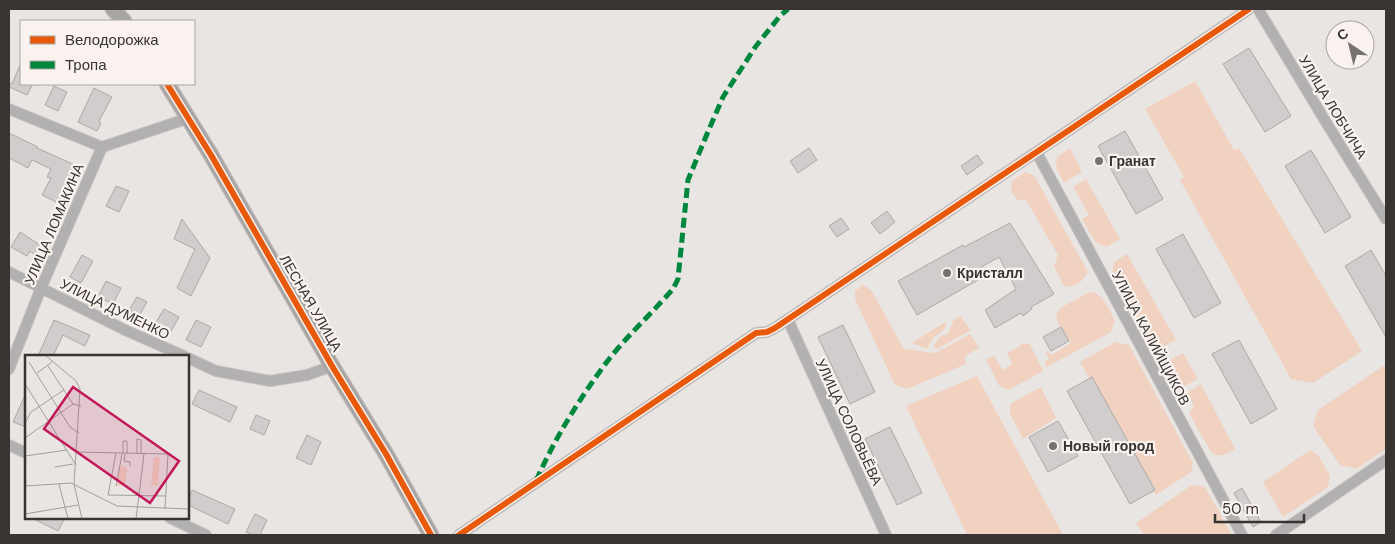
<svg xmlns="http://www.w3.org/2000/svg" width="1395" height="544" font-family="'DM Sans',sans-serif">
  <rect width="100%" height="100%" fill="#e9e5e3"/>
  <g fill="#f1d2c0">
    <polygon points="1195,81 1234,150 1239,148 1362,351 1313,383 1291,379 1180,180 1184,177 1145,109"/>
    <polygon points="1070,148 1082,172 1064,183 1056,168 1057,157"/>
    <path d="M1025,172L1034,175L1088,272C1082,282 1076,288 1064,286L1054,266L1058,255L1026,200H1018L1011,192L1012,181Z"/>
    <polygon points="1086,179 1120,239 1107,247 1096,243 1082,219 1089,215 1073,187"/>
    <polygon points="1127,254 1176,340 1160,348 1154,347 1112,273 1114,262"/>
    <polygon points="863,285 871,290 904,349 936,353 970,334 979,348 965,356 966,364 907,389 895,385 855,299 855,291"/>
    <path d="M1090,292C1104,293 1109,310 1115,321L1111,332L1047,367L1044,362L1049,359L1046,353L1048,351L1051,355L1071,343L1058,324L1056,315L1060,308Z"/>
    <polygon points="960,316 971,330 937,349 933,346 941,336 948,334 953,321"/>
    <polygon points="947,321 944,330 933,338 927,349 912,343"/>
    <polygon points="1116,342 1129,345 1193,463 1191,472 1156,495 1080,362"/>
    <polygon points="1021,343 1030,344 1043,371 1009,390 999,386 986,359 994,356 1003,370 1012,364 1007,353 1020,346"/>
    <polygon points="1183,353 1198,379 1177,390 1164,368 1166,362"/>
    <polygon points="1386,364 1386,449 1356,469 1340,465 1313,426 1318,410"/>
    <polygon points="977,376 1063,535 967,535 906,406"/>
    <path d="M1201,384L1235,449C1226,454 1220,459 1211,452L1189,413L1194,406L1187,393Z"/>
    <polygon points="1041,387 1056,418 1023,439 1010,414 1010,404"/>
    <polygon points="1310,450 1318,455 1330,476 1328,487 1283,517 1263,482"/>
    <polygon points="1192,485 1205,487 1232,535 1144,535 1136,523"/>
  </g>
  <g fill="#d0cdcc" stroke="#aca9a8">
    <polygon points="1249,48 1291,116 1265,132 1223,64"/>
    <polygon points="21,63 21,84 33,84 27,95 9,87 9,84 12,84"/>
    <polygon points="54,86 67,92 58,111 45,105"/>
    <polygon points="94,88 112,97 99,121 101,123 97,131 78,122"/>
    <polygon points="1125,131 1163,199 1136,214 1098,146"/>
    <polygon points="9,133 38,147 37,148 75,165 58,203 42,195 51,178 47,177 51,169 32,160 28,168 9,158"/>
    <polygon points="809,148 817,160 798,173 790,161"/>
    <polygon points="1311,150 1351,217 1325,233 1285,166"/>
    <polygon points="977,155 983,163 967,175 961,166"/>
    <polygon points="116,186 129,191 119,212 106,206"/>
    <polygon points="887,211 895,222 880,234 871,223"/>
    <polygon points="841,218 849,229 837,237 829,226"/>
    <polygon points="182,219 210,258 191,296 177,288 195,249 174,239"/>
    <polygon points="1010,223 1054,294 1031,307 1032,309 1023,316 1021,313 995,328 985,310 1016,289 999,257 978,269 983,277 917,315 898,281 963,245 964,247"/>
    <polygon points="20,232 40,245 34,254 30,251 27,256 11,247"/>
    <polygon points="1183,234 1221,303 1194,318 1156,249"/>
    <polygon points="1371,250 1386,276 1386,337 1345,266"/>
    <polygon points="82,255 93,261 81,283 70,277"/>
    <polygon points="106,281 121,288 113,304 98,297"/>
    <polygon points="137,297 147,302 139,316 129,310"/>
    <polygon points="164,309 179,317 170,333 155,324"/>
    <polygon points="54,320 90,335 85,346 63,335 53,356 38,356"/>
    <polygon points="196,320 211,327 201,347 186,340"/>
    <polygon points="843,325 875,392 850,404 818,337"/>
    <polygon points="1061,327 1069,341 1051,351 1043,337"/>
    <polygon points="1239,340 1277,409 1251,424 1212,354"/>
    <polygon points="1092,377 1155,490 1130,504 1067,391"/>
    <polygon points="199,390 237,407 230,422 192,404"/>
    <polygon points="26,393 26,427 13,422"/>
    <polygon points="256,415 270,421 264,435 250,429"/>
    <polygon points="1058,421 1078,456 1048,472 1029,437"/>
    <polygon points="890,427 922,493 897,505 865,439"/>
    <polygon points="307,435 321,442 311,465 296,458"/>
    <polygon points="1242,488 1261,522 1253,527 1234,493"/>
    <polygon points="192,490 235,509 228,524 188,505 188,501"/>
    <polygon points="255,514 267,520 260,535 253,535 246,532"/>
    <polygon points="32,518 65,518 58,531"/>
  </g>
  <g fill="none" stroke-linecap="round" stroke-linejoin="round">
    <g stroke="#c5c2c0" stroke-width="12">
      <g id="street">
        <polyline points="1258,9 1324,119 1386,219"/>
        <polyline points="9,109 102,147 189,118"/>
        <polyline points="1037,153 1242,535"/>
        <polyline points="9,272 125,330 184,356"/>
        <polyline points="788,320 886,535"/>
        <polyline points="188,358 216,371 270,381 307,375 332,366"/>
        <polyline points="9,369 41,288 102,147"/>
        <polyline points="9,445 26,453"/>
        <polyline points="170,518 206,535"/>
        <polyline points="459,535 756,333 767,332 775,328 1249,9"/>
        <polyline points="1276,535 1386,460"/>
      </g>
    </g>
    <g stroke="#c5c2c0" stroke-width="17">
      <g id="secondary">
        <polyline points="113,9 124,21"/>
        <polyline points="167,84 211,155 332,366 386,454 431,535"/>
      </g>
    </g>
    <use href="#street" stroke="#b2b0b0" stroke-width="10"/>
    <use href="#secondary" stroke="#a8a6a5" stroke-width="15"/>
    <path stroke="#00873e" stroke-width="5" stroke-dasharray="10 5" stroke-linecap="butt" d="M536,481C555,438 578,401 606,363C625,338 652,313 673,289L678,279L688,180L707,134L723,97L756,46L780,16L788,9"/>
    <g stroke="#f9f2ee" stroke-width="9">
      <g id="cycleway">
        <polyline points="167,84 211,155 332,366 386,454 431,535"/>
        <polyline points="459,535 756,333 767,332 775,328 1249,9"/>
      </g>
    </g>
    <use href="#cycleway" stroke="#e8590c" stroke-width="6"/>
  </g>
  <g fill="#757270" stroke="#f9f2ee" stroke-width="2">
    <circle cx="1099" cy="161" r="5"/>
    <circle cx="947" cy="273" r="5"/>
    <circle cx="1053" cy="446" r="5"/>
  </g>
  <g text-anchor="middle" stroke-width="4.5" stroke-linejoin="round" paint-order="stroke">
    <g font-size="14" fill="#373432" stroke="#f9f2ee">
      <text transform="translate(1333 107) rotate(59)" y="5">УЛИЦА ЛОБЧИЧА</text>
      <text transform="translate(54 224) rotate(-67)" y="5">УЛИЦА ЛОМАКИНА</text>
      <text transform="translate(311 303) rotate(60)" y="5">ЛЕСНАЯ УЛИЦА</text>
      <text transform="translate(115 309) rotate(26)" y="5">УЛИЦА ДУМЕНКО</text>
      <text transform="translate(1151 338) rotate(62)" y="5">УЛИЦА КАЛИЙЩИКОВ</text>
      <text transform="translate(849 422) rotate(65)" y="5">УЛИЦА СОЛОВЬЁВА</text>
    </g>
    <g font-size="14" font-weight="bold" fill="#373432" stroke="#f9f2ee" text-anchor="start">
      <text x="1109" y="166">Гранат</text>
      <text x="957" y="278">Кристалл</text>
      <text x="1063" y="451">Новый город</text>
    </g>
  </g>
  <g transform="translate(25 355)">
    <rect width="164" height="164" fill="#e9e5e3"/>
    <path d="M129,102H135L133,131L126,130ZM95,111L102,113L100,131H92Z" fill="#f1d2c0"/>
    <path fill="none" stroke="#a29e9c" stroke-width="1" d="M20,0L51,26L55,34L49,129L57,164M4,7L45,72L54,78M23,11L48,49L56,51M12,18L27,7M0,29L51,110M0,68L6,57L39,35M0,83L48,49M52,97L143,99L140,154M91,98L83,140L141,141M98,99V86H102V99M100,99L99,106L105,107V111M112,99V84L116,85V99M0,101L42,95M30,112L48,109M34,129L43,164M0,131L46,128L92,151L164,154M91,131L97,99M0,159L53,150M111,164L119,99"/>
    <path fill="#c2185b" fill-opacity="0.15" stroke="#c2185b" stroke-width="2.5" d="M48,32L154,106L125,148L19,74Z"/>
    <rect width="164" height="164" fill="none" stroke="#373432" stroke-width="2.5"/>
  </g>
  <rect width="1395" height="544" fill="none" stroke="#373432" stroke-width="20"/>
  <rect x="20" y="20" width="175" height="65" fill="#f9f2ee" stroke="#aba6a3"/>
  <rect x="30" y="36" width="25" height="8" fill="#e8590c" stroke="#aba6a3"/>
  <text x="65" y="45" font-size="15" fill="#373432">Велодорожка</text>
  <rect x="30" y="61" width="25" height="8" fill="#00873e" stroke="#aba6a3"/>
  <text x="65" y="70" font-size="15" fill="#373432">Тропа</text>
  <g transform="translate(1350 45) rotate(325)"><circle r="24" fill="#f9f2ee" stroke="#aba6a3"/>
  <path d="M0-4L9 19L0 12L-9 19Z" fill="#757270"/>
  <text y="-8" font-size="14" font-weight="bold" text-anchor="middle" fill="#373432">С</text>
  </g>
  <path d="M1215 514v8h89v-8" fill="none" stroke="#373432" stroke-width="2.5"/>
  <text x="1222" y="514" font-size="15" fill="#373432" stroke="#f9f2ee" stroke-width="4" paint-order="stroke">50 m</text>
</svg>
